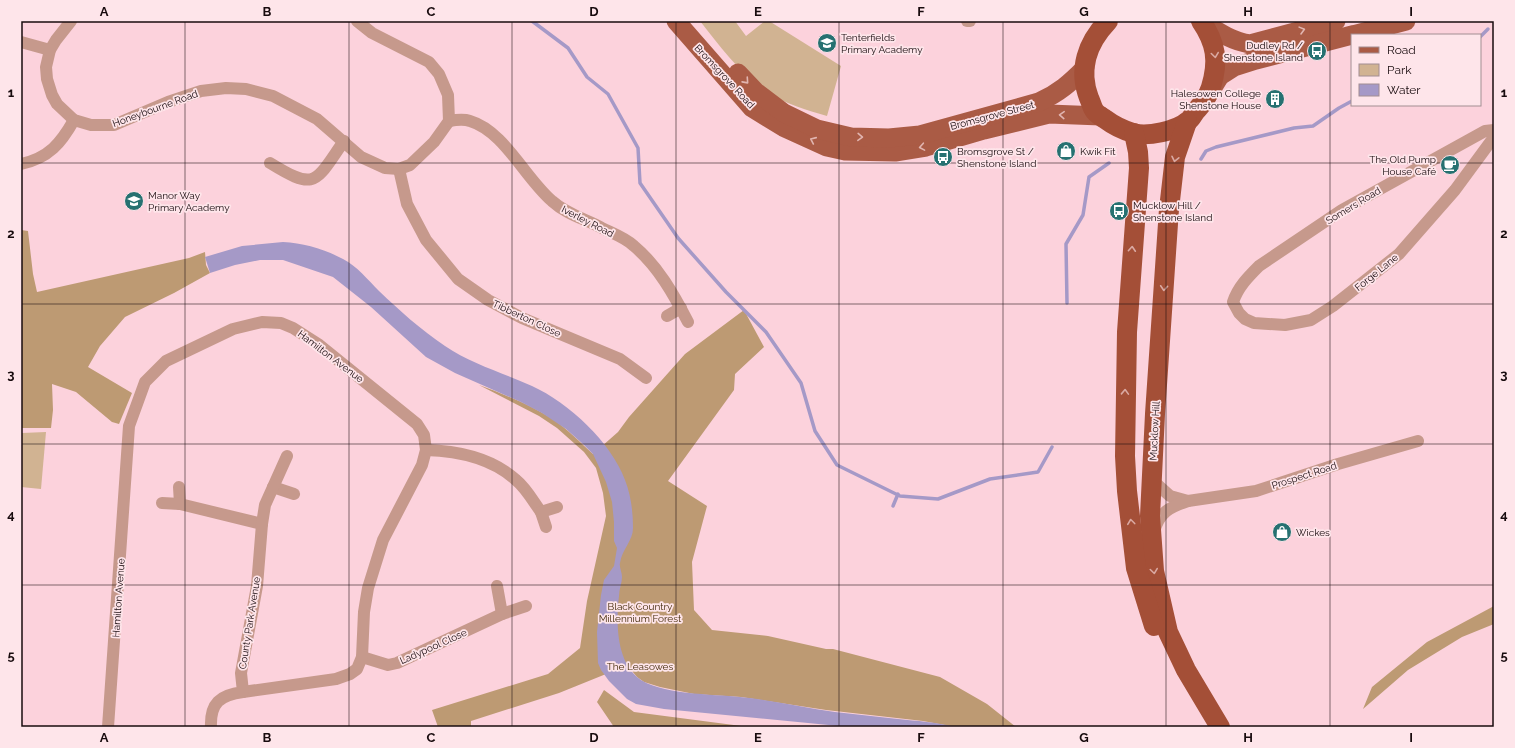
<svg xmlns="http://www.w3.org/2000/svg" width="1515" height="748" font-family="Raleway,sans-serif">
  <rect width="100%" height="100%" fill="#fcd2dc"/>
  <g fill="#d1b392">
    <path d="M700,21H735L746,36L765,21H769L841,66L827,116C807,110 785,104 767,92C740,74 720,46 700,21Z"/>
    <polygon points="46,432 41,489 21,487 21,435 22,433"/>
  </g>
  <g fill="#bd9a73">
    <polygon points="21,230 28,231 33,274 37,292 189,258 205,252 206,265 210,273 174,293 125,317 100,346 88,367 132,393 119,424 112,422 76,392 52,384 53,410 51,428 21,428"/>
    <path d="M744,310L764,347L735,374L734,390L668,481L707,506L692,562L694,610L712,630L768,636L826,649H833L940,677L987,704L1016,727H955L923,721L826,710L741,697L694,694L660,687L644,682L637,677L632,671L611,672L559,693L471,721V727H438L432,710L548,674L580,648L587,601L606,516L603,493L596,468L584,452L557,428L539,416L479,385C504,394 530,405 553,419C567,429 580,442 593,454L618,432L629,417L685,354Z"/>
    <polygon points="1494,606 1494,624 1462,637 1408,670 1363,709 1372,687 1427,642"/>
    <polygon points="604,690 634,712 749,727 614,727 597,702"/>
  </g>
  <path fill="#a599c7" d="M283,242C304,243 324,249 343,259C357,266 368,280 379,291C399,310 421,330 445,346C471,364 504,373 532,386C569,403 611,442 625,480C631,495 633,512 633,528C633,541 622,549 620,563C619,567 622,572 622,577C622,583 619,589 619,596C616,621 616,659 637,677C658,695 714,694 740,697C772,700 804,708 835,712C856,714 877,717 898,719C917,721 936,722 955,727H849L664,709L636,704L627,699L609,681L601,670L598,663L597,632L601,595L604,580L614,566L617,548L614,541V522L612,502L606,482L593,454L584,445L566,429L542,413L521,402L455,373L426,357L371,307L333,277L283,260H260L235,265L210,273L205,257L242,246Z"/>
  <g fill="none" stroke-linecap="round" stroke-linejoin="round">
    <g stroke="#a599c7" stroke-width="3.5">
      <polyline points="532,21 568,48 587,77 608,94 638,148 640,183 678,238 726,292 766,332 801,383 815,431 837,465 900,496 938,499 990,479 1038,472 1052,447"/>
      <polyline points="1480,37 1488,29"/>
      <polyline points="1201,159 1206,151 1216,147 1294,128 1313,126 1339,108 1352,101"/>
      <polyline points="1067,303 1066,244 1083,215 1089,177 1109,163"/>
      <polyline points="893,506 898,494"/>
    </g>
    <g stroke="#c6998c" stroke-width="12">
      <polyline points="71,21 56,40 50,50 46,67 47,79 52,95 57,104 74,120 91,125 114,125 168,102 201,91 226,88 246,89 273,96 317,119 361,157 385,168 399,169 410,165 434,142 449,121 448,95 439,74 429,62 372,33 357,21"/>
      <polyline points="967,21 970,21"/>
      <polyline points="21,42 50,50"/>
      <path d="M449,121C455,120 464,119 470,121C504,131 525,178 552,201C566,214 585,219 602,228C612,233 626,238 634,246C658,266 674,295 688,322"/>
      <path d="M1494,130L1485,131L1342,210L1259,266C1248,277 1238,287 1233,302L1239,313L1245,319L1254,323L1285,325L1311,320L1333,306L1399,254L1455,190L1494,137"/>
      <path d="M270,163C317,192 315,182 344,141"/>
      <path d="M21,164C49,158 61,143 74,120"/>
      <polyline points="399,169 407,204 426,240 458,279 488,300 522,318 620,359 646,378"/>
      <polyline points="667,316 681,308"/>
      <path d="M426,450C458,451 492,458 516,480C526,488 533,501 541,512"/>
      <polyline points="1151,479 1170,496 1188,501"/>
      <polyline points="179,487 180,504"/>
      <polyline points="273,487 294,494"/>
      <polyline points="162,503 180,504 262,524"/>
      <polyline points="546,527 541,512 557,507"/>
      <path d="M1154,532C1159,512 1170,507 1188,501L1256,491L1338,464L1418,441"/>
      <polyline points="497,586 502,614"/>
      <polyline points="362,657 388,665 397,663 502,614 526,606"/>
      <polyline points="108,727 129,426 145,382 166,361 233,329 262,322 281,323 293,328 318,344 417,424 424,435 426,450 422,465 383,540 368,588 364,612 362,657 357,669 350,674 336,679 243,692"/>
      <path d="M211,727C210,703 220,695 243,692L241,673L257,586L262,524L265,505L287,456"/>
    </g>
    <g stroke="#aa5b45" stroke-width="19">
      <polyline points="676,21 752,108 783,127 827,147 845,151 895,152 926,147 984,130 1049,114 1101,116"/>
      <path d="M1201,21C1217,31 1231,41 1250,44L1336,21"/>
      <polyline points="1353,35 1406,21"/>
      <path d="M738,73L756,92L784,113L817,129L851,137L889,138L920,135L1039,102C1059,93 1070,83 1085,68"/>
      <polyline points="1210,92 1220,76 1234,67 1256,60 1352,35"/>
    </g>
    <g stroke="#a44f37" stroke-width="20">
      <path d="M1108,21C1087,43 1078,69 1089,98C1091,102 1092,107 1094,110C1096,114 1102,117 1105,119C1113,125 1123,130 1133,133C1147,137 1177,131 1188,121C1191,119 1193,115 1195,112C1202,104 1208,97 1211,87C1219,61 1216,43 1201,21"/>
      <polyline points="1187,122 1175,157 1169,209 1155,414 1150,516 1154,571 1168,632 1186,670 1220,727"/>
      <polyline points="1134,133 1138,152 1139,168 1127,332 1125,456 1127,491 1136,568 1154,626"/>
    </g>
  </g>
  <defs><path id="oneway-chevron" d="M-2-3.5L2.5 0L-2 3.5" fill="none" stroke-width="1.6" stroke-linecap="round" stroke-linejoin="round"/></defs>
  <g stroke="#e1b5b0">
    <use href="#oneway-chevron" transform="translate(1302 30) rotate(-15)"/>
    <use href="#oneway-chevron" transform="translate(746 81) rotate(48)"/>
    <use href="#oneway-chevron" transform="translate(1062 115) rotate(-177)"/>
    <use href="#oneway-chevron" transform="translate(860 137) rotate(2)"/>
    <use href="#oneway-chevron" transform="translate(813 140) rotate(-156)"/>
    <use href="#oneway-chevron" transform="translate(922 147) rotate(170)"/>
  </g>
  <g stroke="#daa9a2">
    <use href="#oneway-chevron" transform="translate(1215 55) rotate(82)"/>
    <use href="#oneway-chevron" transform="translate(1175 159) rotate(102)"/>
    <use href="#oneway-chevron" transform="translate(1132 249) rotate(-86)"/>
    <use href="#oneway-chevron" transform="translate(1164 288) rotate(94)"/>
    <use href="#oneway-chevron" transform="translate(1125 392) rotate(-88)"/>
    <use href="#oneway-chevron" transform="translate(1131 522) rotate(-97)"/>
    <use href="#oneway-chevron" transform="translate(1154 571) rotate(82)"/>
  </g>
  <path fill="none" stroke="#180b0e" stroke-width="1" stroke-opacity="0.55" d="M185,21V727M349,21V727M512,21V727M676,21V727M839,21V727M1003,21V727M1166,21V727M1330,21V727M21,163H1494M21,304H1494M21,444H1494M21,585H1494"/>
  <defs>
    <g id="school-disc" transform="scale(1)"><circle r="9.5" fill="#267171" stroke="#fee5ea"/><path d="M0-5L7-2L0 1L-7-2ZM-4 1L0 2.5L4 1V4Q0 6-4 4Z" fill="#fff"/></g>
    <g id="bus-disc" transform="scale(1)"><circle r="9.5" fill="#267171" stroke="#fee5ea"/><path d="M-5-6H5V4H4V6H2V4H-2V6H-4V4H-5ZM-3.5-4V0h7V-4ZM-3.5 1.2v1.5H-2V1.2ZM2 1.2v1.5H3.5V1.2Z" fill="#fff"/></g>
    <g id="building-disc" transform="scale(1)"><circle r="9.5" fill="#267171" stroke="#fee5ea"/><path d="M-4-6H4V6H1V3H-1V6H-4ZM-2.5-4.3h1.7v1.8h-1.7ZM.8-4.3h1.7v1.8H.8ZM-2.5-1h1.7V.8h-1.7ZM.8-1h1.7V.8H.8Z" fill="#fff"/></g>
    <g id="shop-disc" transform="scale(1)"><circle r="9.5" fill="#267171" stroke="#fee5ea"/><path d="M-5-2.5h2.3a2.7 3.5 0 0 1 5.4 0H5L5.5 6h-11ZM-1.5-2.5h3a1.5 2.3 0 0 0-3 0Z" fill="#fff"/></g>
    <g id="cafe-disc" transform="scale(1)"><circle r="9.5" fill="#267171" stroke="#fee5ea"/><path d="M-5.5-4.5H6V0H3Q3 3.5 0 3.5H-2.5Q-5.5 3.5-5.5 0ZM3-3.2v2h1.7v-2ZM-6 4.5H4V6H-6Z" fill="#fff"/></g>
  </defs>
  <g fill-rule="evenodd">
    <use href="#school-disc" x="827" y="43"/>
    <use href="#bus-disc" x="1317" y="51"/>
    <use href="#building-disc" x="1275" y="99"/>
    <use href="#shop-disc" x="1066" y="151"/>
    <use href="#bus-disc" x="943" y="157"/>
    <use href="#cafe-disc" x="1450" y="165"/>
    <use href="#school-disc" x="134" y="201"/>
    <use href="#bus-disc" x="1119" y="211"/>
    <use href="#shop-disc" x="1282" y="532"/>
  </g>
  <g text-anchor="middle" stroke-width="3.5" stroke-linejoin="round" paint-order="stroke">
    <g font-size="10" fill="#180b0e" stroke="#fee5ea" text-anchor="start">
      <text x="841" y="41">Tenterfields<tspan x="841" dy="12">Primary Academy</tspan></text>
      <text x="1303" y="49" text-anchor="end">Dudley Rd /<tspan x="1303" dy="12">Shenstone Island</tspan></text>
      <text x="1261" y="97" text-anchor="end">Halesowen College<tspan x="1261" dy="12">Shenstone House</tspan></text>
      <text x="957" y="155">Bromsgrove St /<tspan x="957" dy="12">Shenstone Island</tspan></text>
      <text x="1080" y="155">Kwik Fit</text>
      <text x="1436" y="163" text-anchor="end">The Old Pump<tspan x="1436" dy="12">House Café</tspan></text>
      <text x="148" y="199">Manor Way<tspan x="148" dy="12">Primary Academy</tspan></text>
      <text x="1133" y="209">Mucklow Hill /<tspan x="1133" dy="12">Shenstone Island</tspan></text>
      <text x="1296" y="536">Wickes</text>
    </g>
    <g font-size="10" fill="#180b0e" stroke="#fee5ea">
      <text transform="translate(725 76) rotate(47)" y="4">Bromsgrove Road</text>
      <text transform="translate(155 108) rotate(-20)" y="4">Honeybourne Road</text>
      <text transform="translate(992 115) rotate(-15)" y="4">Bromsgrove Street</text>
      <text transform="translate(1353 205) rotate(-31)" y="4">Somers Road</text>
      <text transform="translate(588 221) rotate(27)" y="4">Iverley Road</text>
      <text transform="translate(1376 272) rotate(-39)" y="4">Forge Lane</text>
      <text transform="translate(527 318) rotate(25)" y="4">Tibberton Close</text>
      <text transform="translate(331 356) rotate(37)" y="4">Hamilton Avenue</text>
      <text transform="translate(1154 431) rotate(-87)" y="4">Mucklow Hill</text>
      <text transform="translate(1304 475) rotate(-18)" y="4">Prospect Road</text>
      <text transform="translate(118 598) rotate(-86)" y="4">Hamilton Avenue</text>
      <text transform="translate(249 623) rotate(-81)" y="4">County Park Avenue</text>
      <text transform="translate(433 646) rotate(-24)" y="4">Ladypool Close</text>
    </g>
    <g font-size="10" fill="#422a09" stroke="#fee5ea">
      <text x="640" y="610">Black Country<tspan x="640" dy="12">Millennium Forest</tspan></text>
      <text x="640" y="670">The Leasowes</text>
    </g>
  </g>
  <rect width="1515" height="748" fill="none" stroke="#fee5ea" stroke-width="44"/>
  <rect x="1351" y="34" width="130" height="72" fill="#fee5ea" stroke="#a28e92"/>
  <rect x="1359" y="47" width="20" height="6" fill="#aa5b45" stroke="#a28e92"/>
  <text x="1387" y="54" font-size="12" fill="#180b0e">Road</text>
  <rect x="1359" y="64" width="20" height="12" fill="#d1b392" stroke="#a28e92"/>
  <text x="1387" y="74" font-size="12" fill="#180b0e">Park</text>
  <rect x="1359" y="84" width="20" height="12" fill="#a599c7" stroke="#a28e92"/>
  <text x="1387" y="94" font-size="12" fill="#180b0e">Water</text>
  <rect x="22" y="22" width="1471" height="704" fill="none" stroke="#180b0e" stroke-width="1.5"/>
  <g font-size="13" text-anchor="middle" font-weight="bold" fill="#180b0e">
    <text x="104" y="16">A</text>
    <text x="267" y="16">B</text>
    <text x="431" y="16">C</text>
    <text x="594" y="16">D</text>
    <text x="758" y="16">E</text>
    <text x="921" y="16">F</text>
    <text x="1084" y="16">G</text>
    <text x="1248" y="16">H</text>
    <text x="1411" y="16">I</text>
    <text x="11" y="97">1</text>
    <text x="1504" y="97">1</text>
    <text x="11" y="238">2</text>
    <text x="1504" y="238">2</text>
    <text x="11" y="379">3</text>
    <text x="1504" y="379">3</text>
    <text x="11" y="519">4</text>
    <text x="1504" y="519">4</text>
    <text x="11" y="660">5</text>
    <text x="1504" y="660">5</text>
    <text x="104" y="742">A</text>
    <text x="267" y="742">B</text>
    <text x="431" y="742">C</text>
    <text x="594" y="742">D</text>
    <text x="758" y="742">E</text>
    <text x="921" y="742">F</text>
    <text x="1084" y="742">G</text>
    <text x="1248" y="742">H</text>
    <text x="1411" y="742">I</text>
  </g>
</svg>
